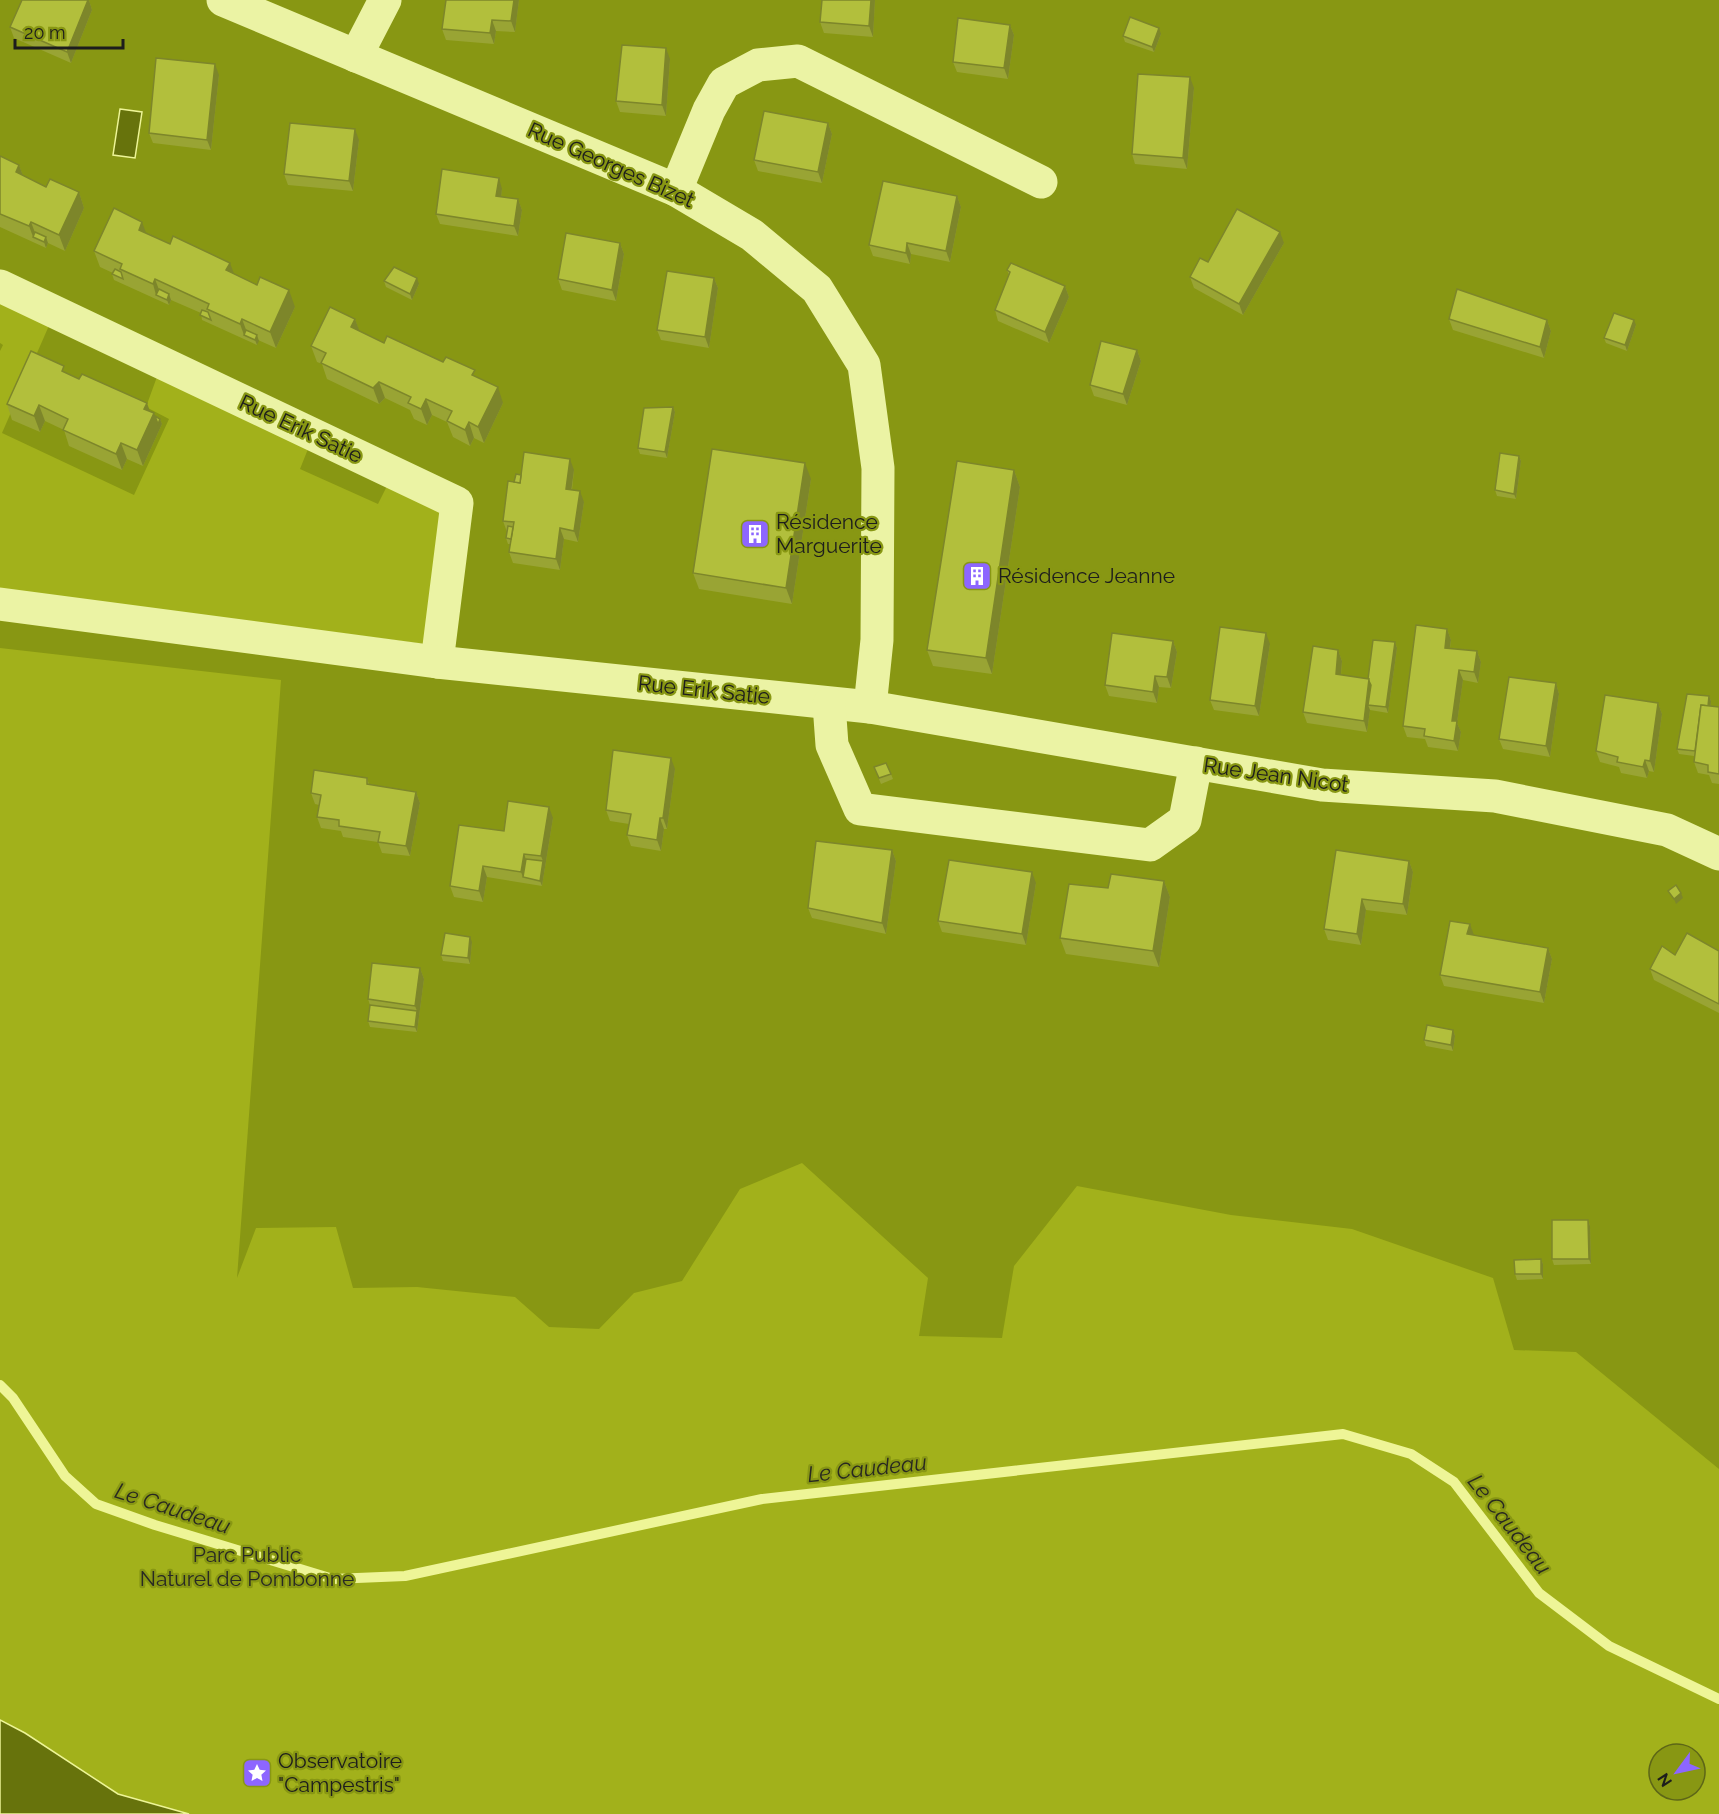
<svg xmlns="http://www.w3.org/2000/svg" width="1719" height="1814" font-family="Raleway,sans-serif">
  <rect width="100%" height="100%" fill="#889713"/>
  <g fill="#a2b11b" fill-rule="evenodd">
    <polygon points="0,297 51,321 2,433 134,495 169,419 146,407 158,374 310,444 300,469 378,504 389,482 443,510 424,644 0,589 0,351 3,345 0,343"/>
    <path d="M0,648L281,680L237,1278L256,1228L336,1227L353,1288L417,1287L515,1297L549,1327L599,1329L634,1293L682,1281L740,1189L802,1163L928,1278L919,1336L1002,1338L1014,1266L1077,1186L1231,1215L1352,1229L1493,1278L1514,1350L1576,1352L1719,1469V1814H0ZM1659,1754H1695V1790H1659Z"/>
  </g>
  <g fill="#67730c" stroke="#eef597" stroke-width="1.5">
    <polygon points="120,109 142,112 135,158 113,155"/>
    <polygon points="0,1720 25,1733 118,1794 189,1814 0,1814"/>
  </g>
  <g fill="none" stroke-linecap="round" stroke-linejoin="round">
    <polyline stroke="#eef597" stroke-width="10" points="0,1385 13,1398 65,1476 96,1504 155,1525 333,1579 405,1576 762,1499 1343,1434 1411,1454 1454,1482 1539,1593 1609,1646 1719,1699"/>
    <g stroke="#ebf3a4" stroke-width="33">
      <polyline points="223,0 676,190 752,235 817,289 864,365 878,468 877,640 870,707"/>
      <polyline points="356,56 385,0"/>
      <polyline points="676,190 709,110 724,83 758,65 798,61 1041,182"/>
      <polyline points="0,286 457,503 437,662"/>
      <polyline points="0,604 437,662 870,707 1322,785 1495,796 1667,830 1719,854"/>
      <polyline points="829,704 832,745 860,809 1150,845 1185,820 1196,763"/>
    </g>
  </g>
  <g fill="#99a434">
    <polygon points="22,0 89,0 92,10 71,63 14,38 10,27"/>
    <polygon points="446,0 519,0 515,32 496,31 494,44 446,40 442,29"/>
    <polygon points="822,0 875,0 873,37 824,33 820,22"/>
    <polygon points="1010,25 1014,35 1008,79 957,72 953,62"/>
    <polygon points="1161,34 1154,52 1125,42 1123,36"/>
    <polygon points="670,59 666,116 620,112 616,101"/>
    <polygon points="219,75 211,150 153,143 149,133"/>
    <polygon points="1194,88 1187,169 1135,164 1132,154"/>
    <polygon points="828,123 832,134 822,183 758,171 754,160"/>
    <polygon points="359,140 353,191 288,185 284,174"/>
    <polygon points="0,156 19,165 23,176 46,187 79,192 84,208 65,251 48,243 46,248 0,227"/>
    <polygon points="502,189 501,197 518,199 522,210 518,236 440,224 436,214"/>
    <polygon points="957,196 961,207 950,262 911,254 910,264 873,256 869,245"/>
    <polygon points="147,233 234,274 295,307 276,348 258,340 257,345 202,320 201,313 171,300 169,305 114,280 112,274 113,273 100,267 94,251"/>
    <polygon points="620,243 624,254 616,301 562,290 558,279"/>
    <polygon points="1284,243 1243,315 1194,288 1190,277 1208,262"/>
    <polygon points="1007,270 1065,286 1069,297 1049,343 998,321 995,310 1009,275"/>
    <polygon points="714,278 718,288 709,348 661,340 657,330"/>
    <polygon points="384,281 419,284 412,300 386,287"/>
    <polygon points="355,319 359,331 384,343 443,362 477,377 503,403 484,443 474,438 470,446 453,437 447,422 432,415 427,425 414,419 410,410 385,398 379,404 327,379 322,364 317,362 311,346"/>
    <polygon points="1449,319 1547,320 1551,331 1544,358 1453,330"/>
    <polygon points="1636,325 1627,351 1606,343 1604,338"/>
    <polygon points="1137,350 1141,361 1127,405 1094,396 1090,385"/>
    <polygon points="67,373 150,411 155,416 160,419 162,424 143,466 127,459 122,470 69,446 64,430 45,421 40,432 12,420 7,404"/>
    <polygon points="673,407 675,412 667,458 640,454 638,448"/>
    <polygon points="1519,456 1521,461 1516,499 1497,496 1495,490"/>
    <polygon points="574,470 572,490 584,502 578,542 564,539 560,570 513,563 509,552 511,544 508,544 506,538 507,532 503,521 514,482 521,475"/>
    <polygon points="1014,470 1020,487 992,674 933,666 927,650"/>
    <polygon points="811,479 792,604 699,589 693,573"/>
    <polygon points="1447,629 1451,640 1450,648 1477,651 1481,662 1478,683 1463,680 1457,723 1461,732 1458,751 1428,747 1425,739 1407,737 1403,726"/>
    <polygon points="1173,641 1177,652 1171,688 1159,687 1157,703 1109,696 1105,685"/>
    <polygon points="1395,642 1397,648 1388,713 1370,710 1367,732 1307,723 1303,712 1338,650 1342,661 1341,675 1368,679"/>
    <polygon points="1270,644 1259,716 1214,710 1210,700"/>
    <polygon points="1556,683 1559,694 1550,757 1503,749 1499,739"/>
    <polygon points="1709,696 1711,701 1711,706 1719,707 1719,784 1712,783 1709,775 1698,773 1694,762 1694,756 1679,754 1677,749"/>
    <polygon points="1658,703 1662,714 1654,772 1649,771 1647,778 1621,773 1619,767 1600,762 1596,751"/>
    <polygon points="874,767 891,774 893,779 881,784"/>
    <polygon points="675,769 667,829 664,829 661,851 631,846 627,835 629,824 610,821 606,810"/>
    <polygon points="367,778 369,784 416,792 420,803 410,856 382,853 378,842 343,837 341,831 321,828 317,817 319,805 315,804 311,793"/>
    <polygon points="553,818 542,886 487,877 483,902 454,897 450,886 504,831"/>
    <polygon points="892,850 896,861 886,934 812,918 808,908"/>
    <polygon points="1409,861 1413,872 1407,915 1366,910 1361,945 1328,940 1324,929"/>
    <polygon points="1164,881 1170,897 1159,967 1066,954 1060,938 1108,888"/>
    <polygon points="1036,883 1026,945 942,932 938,921"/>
    <polygon points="1470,924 1473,935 1548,948 1552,959 1544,1003 1444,986 1440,975"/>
    <polygon points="472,942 470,964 443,961 441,955"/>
    <polygon points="1719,951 1719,1013 1654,980 1650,969 1675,955"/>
    <polygon points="420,968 424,979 417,1032 370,1027 368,1021 370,1005 368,999"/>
    <polygon points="1453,1030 1455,1036 1453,1051 1426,1046 1424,1040"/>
    <polygon points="1588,1220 1590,1226 1591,1264 1554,1265 1552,1259"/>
    <polygon points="1541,1259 1543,1264 1543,1279 1517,1280 1515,1274"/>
  </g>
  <g fill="#7d862a">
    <polygon points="88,0 89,0 92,10 71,63 67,52"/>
    <polygon points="514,0 519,0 515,32 511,21"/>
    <polygon points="871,0 875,0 873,37 869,26"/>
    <polygon points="492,20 496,31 494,44 490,33"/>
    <polygon points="1010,25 1014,35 1008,79 1004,68"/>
    <polygon points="1159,28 1161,34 1154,52 1152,47"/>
    <polygon points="666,48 670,59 666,116 662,105"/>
    <polygon points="215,64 219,75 211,150 207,140"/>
    <polygon points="1190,77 1194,88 1187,169 1183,158"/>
    <polygon points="828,123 832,134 822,183 818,172"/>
    <polygon points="355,129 359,140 353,191 349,181"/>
    <polygon points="19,165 25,181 16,172"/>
    <polygon points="499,178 502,189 500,207 496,196"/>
    <polygon points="79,192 84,208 65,251 59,235"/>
    <polygon points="957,196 961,207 950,262 946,251"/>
    <polygon points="518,199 522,210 518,236 514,226"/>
    <polygon points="31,222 37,238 33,237 35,242 29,226"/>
    <polygon points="142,222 148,238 139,230"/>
    <polygon points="1280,232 1284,243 1243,315 1239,304"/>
    <polygon points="46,237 48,243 46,248 44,242"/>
    <polygon points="620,243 624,254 616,301 612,290"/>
    <polygon points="907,243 911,254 910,264 906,253"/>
    <polygon points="230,263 236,279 226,270"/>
    <polygon points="417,278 419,284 412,300 410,294"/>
    <polygon points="714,278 718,288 709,348 705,337"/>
    <polygon points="155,279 161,295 156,295 153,284"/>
    <polygon points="1065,286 1069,297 1049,343 1045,332"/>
    <polygon points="289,290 295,307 276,348 270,332"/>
    <polygon points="169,294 171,300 169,305 167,300"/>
    <polygon points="242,319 248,335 244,335 240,324"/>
    <polygon points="355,319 361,335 351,327"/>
    <polygon points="1547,320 1551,331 1544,358 1540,347"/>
    <polygon points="1634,320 1636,325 1627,351 1625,345"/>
    <polygon points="257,335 259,341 257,345 255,340"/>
    <polygon points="1137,350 1141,361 1127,405 1123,394"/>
    <polygon points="379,382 385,398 379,404 373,388"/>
    <polygon points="498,387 503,403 484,443 478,427"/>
    <polygon points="426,399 432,415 427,425 421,409"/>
    <polygon points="147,403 152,417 154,413 158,424 160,419 162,424 143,466 137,450 144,409"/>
    <polygon points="39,405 45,421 40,432 34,416"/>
    <polygon points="673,407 675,412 667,458 665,452"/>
    <polygon points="469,422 474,438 470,446 465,430"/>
    <polygon points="121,443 127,459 122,470 116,454"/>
    <polygon points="1519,456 1521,461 1516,499 1514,494"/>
    <polygon points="570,459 574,470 570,500 566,489"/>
    <polygon points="805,463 811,479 792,604 786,588"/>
    <polygon points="1014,470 1020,487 992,674 986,658"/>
    <polygon points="580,491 584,502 578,542 574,531"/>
    <polygon points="560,528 564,539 560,570 556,559"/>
    <polygon points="1447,629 1451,640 1448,659 1445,648"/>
    <polygon points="1266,633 1270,644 1259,716 1255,706"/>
    <polygon points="1173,641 1177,652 1171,688 1167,677"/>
    <polygon points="1395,642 1397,648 1388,713 1386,707"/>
    <polygon points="1338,650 1342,661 1340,685 1336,674"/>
    <polygon points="1477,651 1481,662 1478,683 1474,672"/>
    <polygon points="1459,670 1463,680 1457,723 1461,732 1458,751 1454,741 1452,721"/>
    <polygon points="1155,676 1159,687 1157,703 1153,692"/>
    <polygon points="1369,679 1373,690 1368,705 1370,710 1367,732 1364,721"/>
    <polygon points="1556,683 1559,694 1550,757 1546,746"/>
    <polygon points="1709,696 1711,701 1710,716 1708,711"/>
    <polygon points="1658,703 1662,714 1654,772 1650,761"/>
    <polygon points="671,758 675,769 667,829 663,818"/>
    <polygon points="1645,760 1649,771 1647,778 1643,767"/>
    <polygon points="416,792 420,803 410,856 406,846"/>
    <polygon points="549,807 553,818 542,886 540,881 543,861 541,856"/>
    <polygon points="660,818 664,829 661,851 657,840"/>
    <polygon points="892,850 896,861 886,934 882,923"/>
    <polygon points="524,854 528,865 523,877 521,872"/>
    <polygon points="1409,861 1413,872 1407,915 1403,904"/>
    <polygon points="483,866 487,877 483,902 479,891"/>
    <polygon points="1032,872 1036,883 1026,945 1022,934"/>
    <polygon points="1164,881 1170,897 1159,967 1153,951"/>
    <polygon points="1681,893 1683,898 1676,904 1674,899"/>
    <polygon points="1362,899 1366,910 1361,945 1357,934"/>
    <polygon points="1470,924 1474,935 1471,945 1467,934"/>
    <polygon points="470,937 472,942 470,964 468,958"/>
    <polygon points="1548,948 1552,959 1544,1003 1540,992"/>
    <polygon points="420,968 424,979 417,1032 415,1027 417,1011 415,1006"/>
    <polygon points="1453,1030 1455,1036 1453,1051 1451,1045"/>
    <polygon points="1588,1220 1590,1226 1591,1264 1589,1259"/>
    <polygon points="1541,1259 1543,1264 1543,1279 1541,1274"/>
  </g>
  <g fill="#b2bf3c" stroke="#7d862a" stroke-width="1.5">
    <polygon points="22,0 88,0 67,52 10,27"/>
    <polygon points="446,0 514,0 511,21 492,20 490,33 442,29"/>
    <polygon points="822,0 871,0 869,26 820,22"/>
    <polygon points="1130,17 1159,28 1152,47 1123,36"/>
    <polygon points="958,18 1010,25 1004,68 953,62"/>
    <polygon points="622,45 666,48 662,105 616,101"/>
    <polygon points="156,58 215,64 207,140 149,133"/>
    <polygon points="1138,74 1190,77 1183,158 1132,154"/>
    <polygon points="764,111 828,123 818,172 754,160"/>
    <polygon points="290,123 355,129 349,181 284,174"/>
    <polygon points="0,156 19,165 16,172 46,187 50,179 79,192 59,235 31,222 29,226 0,214"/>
    <polygon points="442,169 499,178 496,196 518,199 514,226 436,214"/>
    <polygon points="883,181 957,196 946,251 907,243 906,253 869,245"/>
    <polygon points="114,208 142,222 139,230 170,244 173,236 230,263 226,270 257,285 260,277 289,290 270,332 242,319 240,324 207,309 209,304 155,279 153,284 120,269 122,264 94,251"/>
    <polygon points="1237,209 1280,232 1239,304 1190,277 1200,258 1208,262"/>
    <polygon points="35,232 46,237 44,242 33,237"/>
    <polygon points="566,233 620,243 612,290 558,279"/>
    <polygon points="1011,263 1065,286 1045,332 995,310 1010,272 1007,270"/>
    <polygon points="394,267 417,278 410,294 384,281"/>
    <polygon points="115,269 121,272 123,279 112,274"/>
    <polygon points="667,271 714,278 705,337 657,330"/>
    <polygon points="159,289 169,294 167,300 156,295"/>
    <polygon points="1457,289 1547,320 1540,347 1449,319"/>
    <polygon points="330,307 355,319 351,327 384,343 387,336 443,362 446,357 475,370 472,375 498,387 478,427 469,422 465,430 447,421 452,411 426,399 421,409 408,403 411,397 379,382 373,388 321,363 326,353 311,346"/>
    <polygon points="202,310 208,312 211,320 200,315"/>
    <polygon points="1614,313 1634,320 1625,345 1604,338"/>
    <polygon points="246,330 257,335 255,340 244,335"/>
    <polygon points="1101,341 1137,350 1123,394 1090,385"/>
    <polygon points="31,351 64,366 62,371 79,379 82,374 147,403 144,409 154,413 137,450 121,443 116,454 63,430 68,419 39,405 34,416 7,404"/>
    <polygon points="673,407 665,452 638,448 644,408"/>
    <polygon points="155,416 160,419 158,424"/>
    <polygon points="712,449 805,463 786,588 693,573"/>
    <polygon points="524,452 570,459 566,489 580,491 574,531 560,528 556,559 509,552 514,522 503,521 508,481 520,483"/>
    <polygon points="1500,453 1519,456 1514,494 1495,490"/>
    <polygon points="957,461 1014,470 986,658 927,650"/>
    <polygon points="516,474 521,475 520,483 514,482"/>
    <polygon points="508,526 513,527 511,539 506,538"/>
    <polygon points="1416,625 1447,629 1445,648 1477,651 1474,672 1459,670 1452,721 1457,721 1454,741 1424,736 1425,729 1403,726"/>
    <polygon points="1220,627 1266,633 1255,706 1210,700"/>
    <polygon points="1112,633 1173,641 1167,677 1155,676 1153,692 1105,685"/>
    <polygon points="1373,640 1395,642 1386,707 1368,705 1371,685 1368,679"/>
    <polygon points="1313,646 1338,650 1336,674 1369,679 1364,721 1303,712"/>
    <polygon points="1509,677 1556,683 1546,746 1499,739"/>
    <polygon points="1687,694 1709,696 1708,706 1701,705 1695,751 1677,749"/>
    <polygon points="1605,695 1658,703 1650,761 1645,760 1643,767 1617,762 1618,757 1596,751"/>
    <polygon points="1701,705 1719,707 1719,774 1708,772 1708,765 1694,762"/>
    <polygon points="613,750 671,758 663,818 660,818 657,840 627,835 631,814 606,810"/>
    <polygon points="886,763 891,774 879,778 874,767"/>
    <polygon points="314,770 367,778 367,784 416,792 406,846 378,842 380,832 339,826 339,820 317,817 321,795 311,793"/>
    <polygon points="508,801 549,807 541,856 524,854 521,872 483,866 479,891 450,886 459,825 504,831"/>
    <polygon points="816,841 892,850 882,923 808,908"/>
    <polygon points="1336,850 1409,861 1403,904 1362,899 1357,934 1324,929"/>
    <polygon points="526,859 543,861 540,881 523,877"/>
    <polygon points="949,860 1032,872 1022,934 938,921"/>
    <polygon points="1111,874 1164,881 1153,951 1060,938 1069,884 1108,888"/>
    <polygon points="1676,885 1681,893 1674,899 1668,891"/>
    <polygon points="1450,921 1470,924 1467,934 1548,948 1540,992 1440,975"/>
    <polygon points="445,933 470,937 468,958 441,955"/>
    <polygon points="1687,933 1719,951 1719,1004 1650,969 1662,946 1675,955"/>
    <polygon points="372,963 420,968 415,1006 368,999"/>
    <polygon points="370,1005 417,1011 415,1027 368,1021"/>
    <polygon points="1427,1025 1453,1030 1451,1045 1424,1040"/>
    <polygon points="1552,1220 1588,1220 1589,1259 1552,1259"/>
    <polygon points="1541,1259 1541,1274 1515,1274 1514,1260"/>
  </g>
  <defs>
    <g id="building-square" transform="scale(1.5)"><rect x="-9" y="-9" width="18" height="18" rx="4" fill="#8d66ff" stroke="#889713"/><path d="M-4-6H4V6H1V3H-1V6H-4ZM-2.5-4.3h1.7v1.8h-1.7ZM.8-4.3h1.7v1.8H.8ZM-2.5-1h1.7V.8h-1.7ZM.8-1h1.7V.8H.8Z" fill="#fff"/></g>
    <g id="sight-square" transform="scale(1.5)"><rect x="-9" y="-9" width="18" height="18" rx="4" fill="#8d66ff" stroke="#889713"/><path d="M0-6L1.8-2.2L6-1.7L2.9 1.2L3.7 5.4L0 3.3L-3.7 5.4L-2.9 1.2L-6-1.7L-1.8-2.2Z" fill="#fff"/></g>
  </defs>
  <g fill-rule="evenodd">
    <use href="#building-square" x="755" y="534"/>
    <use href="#building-square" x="977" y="576"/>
    <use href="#sight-square" x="257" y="1773"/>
  </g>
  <g text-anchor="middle" stroke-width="4.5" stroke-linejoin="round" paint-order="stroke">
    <g font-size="21" fill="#1d1d1d" stroke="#889713">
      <text transform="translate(611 165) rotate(24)" y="7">Rue Georges Bizet</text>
      <text transform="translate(301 429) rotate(25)" y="7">Rue Erik Satie</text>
      <text transform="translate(704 690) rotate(6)" y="7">Rue Erik Satie</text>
      <text transform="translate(1276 775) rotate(8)" y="7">Rue Jean Nicot</text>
    </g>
    <g font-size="21" fill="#1d1d1d" stroke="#889713" text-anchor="start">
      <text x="776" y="529">Résidence<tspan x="776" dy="24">Marguerite</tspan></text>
      <text x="998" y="583">Résidence Jeanne</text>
      <text x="278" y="1768">Observatoire<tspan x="278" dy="24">"Campestris"</tspan></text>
    </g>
    <g font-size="21" fill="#282924" stroke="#889713">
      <text x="247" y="1562">Parc Public<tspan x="247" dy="24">Naturel de Pombonne</tspan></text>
    </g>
    <g font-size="22" font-style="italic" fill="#282821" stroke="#889713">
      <text transform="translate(867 1468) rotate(-6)" y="8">Le Caudeau</text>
      <text transform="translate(173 1508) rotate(18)" y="8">Le Caudeau</text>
      <text transform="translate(1510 1524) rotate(52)" y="8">Le Caudeau</text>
    </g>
  </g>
  <g transform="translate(1677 1772) rotate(237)"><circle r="28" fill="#889713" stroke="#5d6617" stroke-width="1.5"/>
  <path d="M0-4.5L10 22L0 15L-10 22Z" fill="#8d66ff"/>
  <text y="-9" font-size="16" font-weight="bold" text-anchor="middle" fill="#1d1d1d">N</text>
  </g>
  <path d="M15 39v9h108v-9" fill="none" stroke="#1d1d1d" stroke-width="3"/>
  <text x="24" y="39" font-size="18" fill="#1d1d1d" stroke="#889713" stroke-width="4.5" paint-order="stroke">20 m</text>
</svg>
